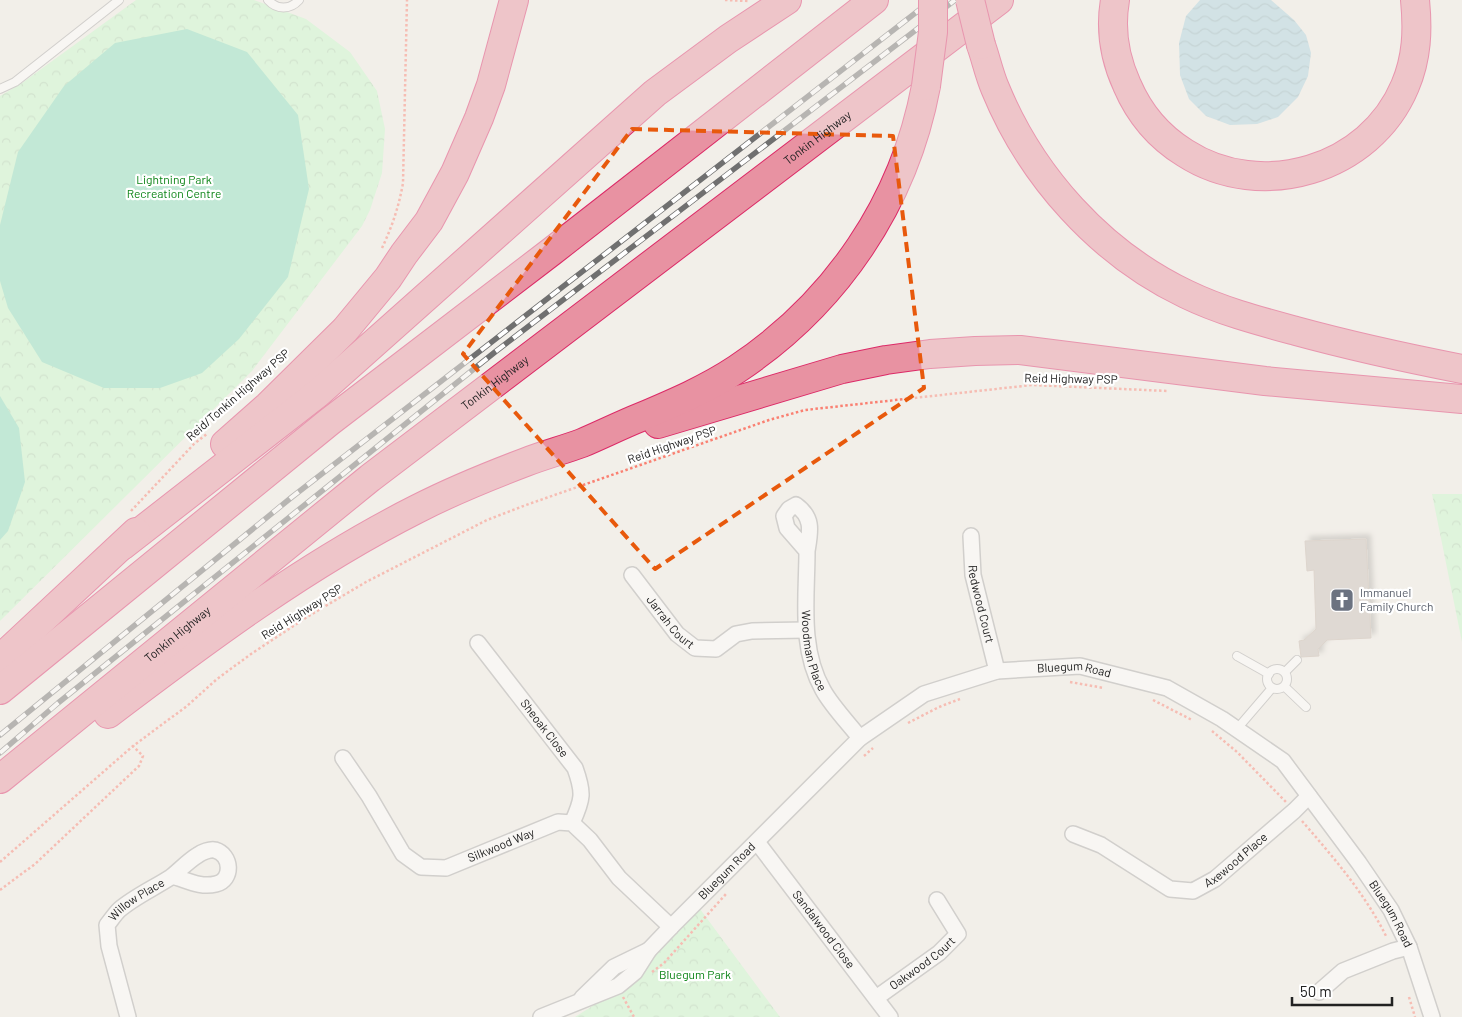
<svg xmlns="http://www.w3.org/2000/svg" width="1462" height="1017" font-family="Barlow,sans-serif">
  <defs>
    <pattern id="park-crowns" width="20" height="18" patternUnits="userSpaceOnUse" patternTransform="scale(1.25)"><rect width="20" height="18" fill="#c8facc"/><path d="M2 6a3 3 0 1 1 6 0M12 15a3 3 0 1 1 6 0" fill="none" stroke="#acd6af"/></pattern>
    <pattern id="water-waves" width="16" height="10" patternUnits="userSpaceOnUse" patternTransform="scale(1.25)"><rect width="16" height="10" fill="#aad3df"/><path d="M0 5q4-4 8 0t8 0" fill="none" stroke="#92b5bf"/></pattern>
    <filter id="shadow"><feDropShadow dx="4.5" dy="-4.5" stdDeviation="2.5" flood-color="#0004"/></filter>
  </defs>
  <rect width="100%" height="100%" fill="#f2efe9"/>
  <g fill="url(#park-crowns)">
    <polygon points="136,0 254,0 306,19 350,52 377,91 385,129 382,173 370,210 362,226 252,371 0,621 0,96 22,83"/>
    <polygon points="1432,494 1462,494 1462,642"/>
    <polygon points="700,909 780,1017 575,1017 632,981 643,967"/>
  </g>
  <g fill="#88e0be">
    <polygon points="187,29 247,52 298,115 309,189 288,277 239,339 202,373 160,388 104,388 42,362 8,308 0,281 0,225 18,152 64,86 115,43"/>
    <polygon points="0,396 19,428 25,482 8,531 0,540"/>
  </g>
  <polygon fill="url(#water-waves)" points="1200,0 1271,0 1294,20 1306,35 1311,53 1308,76 1298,97 1278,117 1257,124 1230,125 1206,116 1189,99 1180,75 1179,43 1186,16"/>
  <polygon fill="#c7bfb8" stroke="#c4b6ab" filter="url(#shadow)" points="1366,539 1371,638 1327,640 1318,649 1319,656 1301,657 1299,641 1304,640 1316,629 1314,570 1307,571 1305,541"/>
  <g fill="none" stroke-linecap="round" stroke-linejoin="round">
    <g stroke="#a9a9a9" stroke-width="10">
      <g id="service">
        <path d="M268,0C277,10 290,10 299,0"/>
        <polyline points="0,89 15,82 119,0"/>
        <polyline points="1237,656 1269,674"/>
        <circle cx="1277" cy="679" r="10"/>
        <polyline points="1285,672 1297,660"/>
        <polyline points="1285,687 1306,707"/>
        <polyline points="1236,730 1272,688"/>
      </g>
    </g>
    <g stroke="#a9a9a9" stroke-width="18">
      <g id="minor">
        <path id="s1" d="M971,536L973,575L997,671"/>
        <path id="s2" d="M807,551C810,532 814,518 796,505L789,509L784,516L787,528L807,551C807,597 799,648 823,690C831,705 849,724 860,738"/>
        <path id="s3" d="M632,575L677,634L695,648L716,649L736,634L752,631L806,630"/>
        <path id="s4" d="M478,643L575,768C584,793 583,799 572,823"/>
        <path id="s5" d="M343,758L369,796L403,854L421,867L446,868L558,822L572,823L590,840L619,878L671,927"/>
        <path id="s6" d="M1073,834L1101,845L1170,889L1193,891L1215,879L1294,811L1309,796"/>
        <path id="s7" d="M757,842L890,1017"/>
        <polyline points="1319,992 1343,971 1393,951 1409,947"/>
        <polyline points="582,998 614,967 649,950"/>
        <path id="s8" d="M876,998L939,953L958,934L937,900"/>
        <path id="s9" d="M128,1017L109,946L107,925C111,920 115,914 119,910C134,897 154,888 171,877C180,870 188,861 198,855C202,852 210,849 215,850C232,855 233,880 216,884C200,888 187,880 172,876"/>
        <path id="s10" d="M541,1017L618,986L635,972L649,950L671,927L860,738L924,694L997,671L1080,666L1167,688L1222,719L1283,761L1359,863L1391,910L1409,947L1432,1017"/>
      </g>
    </g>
    <g stroke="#dc2a67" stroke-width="30">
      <g id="motorway">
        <path d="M1115,0C1110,29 1115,59 1127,85C1139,113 1159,137 1185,153C1261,202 1370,170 1405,86C1417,58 1418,30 1415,0"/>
        <path d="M981,45C986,59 989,74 995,88C1031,176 1100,253 1186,294C1221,311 1259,321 1296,331C1351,346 1406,358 1462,369"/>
        <polyline points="658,424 842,369 886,360 930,354 975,351 1020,350 1265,381 1462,399"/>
        <polyline points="225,444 268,406 345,330 388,278 404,254 429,221 455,173 479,118 491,85 514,0"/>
        <polyline points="122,546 317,394 655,93 728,39 787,0"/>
        <polyline points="0,659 136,532"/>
        <polyline points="0,690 329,422 551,252 874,0"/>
        <path d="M108,714C207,639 306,565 417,509C452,491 489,476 526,462C544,455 563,450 582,443C601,435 621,425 641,417C674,403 707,389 737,369C836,303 904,203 926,86"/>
        <path id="s11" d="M0,779L370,478L999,0"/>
      </g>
    </g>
    <g stroke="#fa8072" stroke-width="2.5" stroke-dasharray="2.5 2.5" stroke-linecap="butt">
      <polyline points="725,0 748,1"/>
      <path d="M382,248C392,227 399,206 403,183L407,0"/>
      <polyline points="131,511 194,444 208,433"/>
      <polyline points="1070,682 1104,688"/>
      <polyline points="1153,700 1192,720"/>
      <polyline points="908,723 939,707 960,699"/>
      <polyline points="1212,731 1237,752 1286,802"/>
      <polyline points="864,756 873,748"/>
      <path d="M1302,821C1334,858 1366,895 1387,938"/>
      <polyline points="0,862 133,746 187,706 217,679 251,654 307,617 366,582 487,520 526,505 769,420 805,410 1032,385 1168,391"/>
      <polyline points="0,890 35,864 139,766 143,756 133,746"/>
      <polyline points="652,972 664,963 726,894"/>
      <polyline points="623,997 634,1017"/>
      <polyline points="1409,997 1415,1017"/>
    </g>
    <use href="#service" stroke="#fff" stroke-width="8"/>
    <use href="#minor" stroke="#fff" stroke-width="15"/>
    <use href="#motorway" stroke="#e892a2" stroke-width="28"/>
    <g stroke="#707070" stroke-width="5.5">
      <g id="rail">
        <polyline points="0,735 292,497 932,0"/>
        <polyline points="0,753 58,703 495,352 955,0"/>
      </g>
    </g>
    <use href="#rail" stroke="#fff" stroke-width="4" stroke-dasharray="11" stroke-linecap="butt"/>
    <g stroke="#dc2a67" stroke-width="30" stroke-linecap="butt">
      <g id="motorway-bridge">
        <polyline points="970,0 981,45"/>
        <polyline points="926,86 933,32 933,0"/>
      </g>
    </g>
    <use href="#motorway-bridge" stroke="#e892a2" stroke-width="28"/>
  </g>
  <path d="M0 0H1462V1017H0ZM632,129L893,136L924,388L655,569L463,354Z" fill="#f2efe9" fill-opacity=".55" fill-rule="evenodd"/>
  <path fill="none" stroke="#e8590c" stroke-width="4" stroke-dasharray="10 6" stroke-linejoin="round" d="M632,129L893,136L924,388L655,569L463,354Z"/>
  <defs>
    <g id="church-square" transform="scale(1.25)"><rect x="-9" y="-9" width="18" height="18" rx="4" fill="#6b7280" stroke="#fff"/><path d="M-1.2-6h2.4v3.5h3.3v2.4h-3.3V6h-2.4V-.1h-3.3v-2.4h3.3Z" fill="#fff"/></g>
  </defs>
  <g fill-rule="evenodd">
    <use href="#church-square" x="1342" y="600"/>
  </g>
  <g text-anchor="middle" stroke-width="4.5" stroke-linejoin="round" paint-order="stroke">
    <g font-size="12" fill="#222" stroke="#fff">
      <text dy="4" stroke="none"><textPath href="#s11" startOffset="1039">Tonkin Highway</textPath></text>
      <text transform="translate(1071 379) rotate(1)" y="4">Reid Highway PSP</text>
      <text dy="4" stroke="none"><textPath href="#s11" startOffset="634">Tonkin Highway</textPath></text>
      <text transform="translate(238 395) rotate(-41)" y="4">Reid/Tonkin Highway PSP</text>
      <text transform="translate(672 445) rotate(-19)" y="4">Reid Highway PSP</text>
      <text dy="4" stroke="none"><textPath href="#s1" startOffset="69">Redwood Court</textPath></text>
      <text transform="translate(302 612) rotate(-32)" y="4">Reid Highway PSP</text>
      <text dy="4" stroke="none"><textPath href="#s3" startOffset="61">Jarrah Court</textPath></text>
      <text dy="4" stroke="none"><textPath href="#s11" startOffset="229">Tonkin Highway</textPath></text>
      <text dy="4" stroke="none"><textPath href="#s2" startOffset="211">Woodman Place</textPath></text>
      <text dy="4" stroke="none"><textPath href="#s10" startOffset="662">Bluegum Road</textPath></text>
      <text dy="4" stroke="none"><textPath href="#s4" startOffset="108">Sheoak Close</textPath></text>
      <text dy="4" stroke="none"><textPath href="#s5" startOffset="220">Silkwood Way</textPath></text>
      <text dy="4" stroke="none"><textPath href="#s6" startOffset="188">Axewood Place</textPath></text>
      <text dy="4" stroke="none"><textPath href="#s10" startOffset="242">Bluegum Road</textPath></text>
      <text dy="4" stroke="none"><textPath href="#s9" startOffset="134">Willow Place</textPath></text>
      <text dy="4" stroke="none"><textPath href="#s10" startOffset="1082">Bluegum Road</textPath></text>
      <text dy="4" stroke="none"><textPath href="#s7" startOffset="110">Sandalwood Close</textPath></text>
      <text dy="4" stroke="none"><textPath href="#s8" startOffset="58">Oakwood Court</textPath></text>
    </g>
    <g font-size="12" fill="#0c8416" stroke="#fff">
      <text x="174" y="184">Lightning Park<tspan x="174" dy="14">Recreation Centre</tspan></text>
      <text x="695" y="979">Bluegum Park</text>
    </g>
    <g font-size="12" fill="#5b616d" stroke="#fff" text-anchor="start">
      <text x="1360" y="597">Immanuel<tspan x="1360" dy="14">Family Church</tspan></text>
    </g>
  </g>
  <path d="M1292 997v8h100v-8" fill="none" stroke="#222222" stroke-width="2.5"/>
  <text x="1300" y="997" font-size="15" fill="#222222" stroke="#ffffff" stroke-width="4" paint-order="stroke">50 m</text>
</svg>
